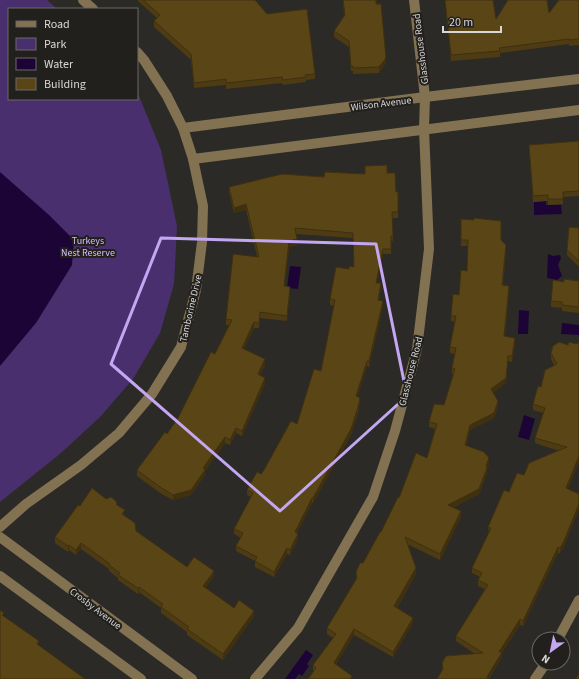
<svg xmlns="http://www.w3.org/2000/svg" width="579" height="679" font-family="'Source Sans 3',sans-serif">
  <rect width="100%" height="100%" fill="#2c2a26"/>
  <polygon fill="#4a2f6e" points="0,0 47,0 57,9 9,9 9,99 137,99 137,91 161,150 177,226 174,284 160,333 133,379 100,417 61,453 0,502"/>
  <g fill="#1d0436">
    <polygon points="0,172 49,215 74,240 72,265 36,323 0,366"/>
    <polygon points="546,201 546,205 561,205 562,214 534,215 534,202"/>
    <polygon points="548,254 553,256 560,255 561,258 558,265 562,276 557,280 547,278"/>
    <polygon points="290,266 301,267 298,289 287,288"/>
    <polygon points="519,310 529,311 528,334 518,334"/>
    <polygon points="562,323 579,325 579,335 561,334"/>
    <polygon points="524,415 535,419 529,440 518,437"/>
    <polygon points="306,650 313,655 307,664 309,666 302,676 299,674 295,679 285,679"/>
  </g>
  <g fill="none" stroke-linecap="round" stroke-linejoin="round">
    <g stroke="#827251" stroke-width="10">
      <polyline points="83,0 93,9"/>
      <polyline points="183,128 425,97 579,79"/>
      <polyline points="193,159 579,110"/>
      <polyline points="0,527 26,504 81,465 119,433 152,394 181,347 196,290 202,242 203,206 193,159 183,128 167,96 144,60 137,52"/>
      <polyline points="0,537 192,679"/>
      <polyline points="0,576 141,679"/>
      <polyline points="558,639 579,600"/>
      <polyline points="255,679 298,628 373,497 395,431 417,349 429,249 424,129 425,97 414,0"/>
      <polyline points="535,679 546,663"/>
    </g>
  </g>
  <g fill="#4d3b13">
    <polygon points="138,0 255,0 315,74 315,79 306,80 306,82 283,85 282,83 226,89 226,85 194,88 191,60 154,27 154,21 157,18 138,1"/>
    <polygon points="343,0 376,0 386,63 379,73 353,74 353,71 351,71 349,47 334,37 334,31 344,16"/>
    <polygon points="445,0 496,19 549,13 579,0 579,45 569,46 569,44 500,53 500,57 451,61"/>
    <polygon points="579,141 579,196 563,197 563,204 548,205 548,201 533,202 529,145"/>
    <polygon points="387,173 396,192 398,192 398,218 392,218 393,241 391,241 391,254 383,254 377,283 381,289 379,300 383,306 369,367 367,366 357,397 360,403 358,413 351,435 313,503 312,503 297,533 298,539 290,555 287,554 274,577 255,567 255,561 236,551 236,546 241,538 234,534 234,529 251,497 247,495 247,490 261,474 297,424 321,371 334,306 330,305 330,299 349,269 354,267 353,238 296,234 297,245 289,247 285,286 290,292 287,321 260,318 259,328 254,328 244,349 265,365 260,375 265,384 242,436 236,433 230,445 225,443 205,471 205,475 191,495 173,500 160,493 137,476 137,470 167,434 178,418 215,354 229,325 226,325 226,319 257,256 246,210 234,213 229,192 229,187 324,177"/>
    <polygon points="461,219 501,240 506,250 503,285 509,292 505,336 515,344 512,362 508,361 506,383 493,393 498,406 494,418 470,430 466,446 489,464 487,469 487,473 479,494 453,508 461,517 440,560 407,544 416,574 397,608 413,623 393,657 354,635 336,664 352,679 314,672 313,671 313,665 333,638 327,634 327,628 356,579 356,572 363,563 381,532 399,498 427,458 435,429 429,427 429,422 444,405 454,374 452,374 452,368 455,354 450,353 450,347 455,322 451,321 451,316 467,271 468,246 461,246"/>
    <polygon points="579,228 579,267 567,255 567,250"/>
    <polygon points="579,281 579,313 562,311 562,308 551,307 551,301 564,282"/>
    <polygon points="553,346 579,462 568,489 579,494 579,509 564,546 560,553 558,553 523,626 520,625 502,653 502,657 489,679 437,679 442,671 442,663 475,654 456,641 456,636 485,589 478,586 478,580 480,577 472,573 472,568 489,533 488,527 509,492 524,475 559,451 535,443 535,438 543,413 533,410 533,404 541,387 554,365 551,359 551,353"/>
    <polygon points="106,499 117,505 136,531 187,567 214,576 205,588 234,608 254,616 223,660 187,635 187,632 161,613 161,608 139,592 138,594 118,580 118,578 109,571 109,569 81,549 76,555 69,550 68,552 55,543 55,537 80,506"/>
  </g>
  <g fill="#3f300f">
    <polygon points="386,58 386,63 379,73 379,67"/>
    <polygon points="246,204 246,210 234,213 234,208"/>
    <polygon points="297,239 297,245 289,247 284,292 284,286 289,241"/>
    <polygon points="506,245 506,250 502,291 502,285"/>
    <polygon points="383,249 383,254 376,288 376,283"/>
    <polygon points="381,283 381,289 378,305 378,300"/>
    <polygon points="509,286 509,292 504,341 504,336"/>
    <polygon points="290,287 290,292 287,321 287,316"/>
    <polygon points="383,301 383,306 369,367 369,361"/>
    <polygon points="254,322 254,328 242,353 242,348"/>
    <polygon points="515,338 515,344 512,362 512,356"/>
    <polygon points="508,356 506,383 491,395 491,389"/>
    <polygon points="265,359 265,365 258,380 258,374"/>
    <polygon points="367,361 367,366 356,402 356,396"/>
    <polygon points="265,378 265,384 242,436 242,431"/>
    <polygon points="360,398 360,403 351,435 313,503 313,498"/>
    <polygon points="498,401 498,406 494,418 470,430 465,451 465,445 470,425"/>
    <polygon points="236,428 236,433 230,445 230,440"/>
    <polygon points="225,437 225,443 205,471 205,475 191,495 173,500 173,495 203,468"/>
    <polygon points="579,456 579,462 566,494 566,488"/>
    <polygon points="489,458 489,464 487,469 487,473 479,494 448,511 448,505 486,466"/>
    <polygon points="312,498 312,503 295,538 295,532"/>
    <polygon points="579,504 579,509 564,546 560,553 560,548"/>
    <polygon points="461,511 461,517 440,560 440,554"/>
    <polygon points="298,534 298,539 290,555 290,550"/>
    <polygon points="81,543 81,549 76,555 76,550"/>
    <polygon points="69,545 69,550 68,552 68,546"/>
    <polygon points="558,547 558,553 523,626 523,621"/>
    <polygon points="287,548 287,554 274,577 274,572"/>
    <polygon points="416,568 416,574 394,612 394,606"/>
    <polygon points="214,571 214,576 203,592 203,586"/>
    <polygon points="139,587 139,592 138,594 138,588"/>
    <polygon points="254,611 254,616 223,660 223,654"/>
    <polygon points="413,618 413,623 393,657 393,652"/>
    <polygon points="520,619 520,625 502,653 502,657 489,679 487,679 487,677 499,652"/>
    <polygon points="354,629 354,635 334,668 334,663"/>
  </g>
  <g fill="#5a4516" stroke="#3f300f">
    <polygon points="143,0 255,0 267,14 307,9 315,74 305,75 306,77 283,80 282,77 226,83 226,79 194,83 191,54 154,21 160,15"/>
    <polygon points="343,0 376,0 376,4 381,4 386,58 379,67 353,68 353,66 351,66 349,41 334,31 345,15"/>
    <polygon points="445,0 493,0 496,19 508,0 547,0 549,13 559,0 579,0 579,39 569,40 569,39 499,48 500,51 451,55"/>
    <polygon points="579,141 579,191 563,192 563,199 548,199 548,195 533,196 529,145"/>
    <polygon points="387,165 387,173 395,173 396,192 398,192 398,212 392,212 393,236 391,236 391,249 383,249 376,283 381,283 378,300 383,301 369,361 367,361 356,396 360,398 358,407 351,429 313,498 312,498 295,532 298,534 290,550 287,548 274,572 255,561 257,557 236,546 243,533 234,529 253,493 247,490 257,472 261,474 264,470 291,421 297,424 314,369 321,371 335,300 330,299 336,267 349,269 349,266 354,267 353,233 295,228 297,239 289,241 284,286 290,287 287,316 260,312 259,323 254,322 242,348 265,359 258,374 265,378 242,431 236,428 230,440 225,437 203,468 205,470 191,490 173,495 160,487 137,470 165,432 167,434 178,418 211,352 215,354 232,320 226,319 233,254 259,257 246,204 234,208 229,187 282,174 324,177 325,172 365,174 365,166"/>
    <polygon points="474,218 501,221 501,240 506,245 502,285 509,286 504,336 515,338 512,356 508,356 506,378 491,389 498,401 494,413 470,425 465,445 484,452 489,458 486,466 487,468 479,489 448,505 461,511 440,554 405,537 416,568 394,606 413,618 393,652 354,629 334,663 352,676 350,679 308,679 316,668 313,665 336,634 327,628 357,578 356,572 360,563 363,563 380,532 381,532 398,497 399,498 416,453 427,458 437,424 429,422 434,404 444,405 455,369 452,368 456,348 450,347 456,316 451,316 453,294 459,295 461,270 467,271 468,240 461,240 461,219 474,220"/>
    <polygon points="569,227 579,228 579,261 567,250"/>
    <polygon points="564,279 579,281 579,307 562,305 562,302 551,301 553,280 564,282"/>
    <polygon points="559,342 568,345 569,342 577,344 579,342 579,456 566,488 579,494 579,504 564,541 560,548 558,547 523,621 520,619 499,652 502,652 487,677 488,679 437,679 443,669 442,663 446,656 483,653 456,636 488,585 478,580 482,573 472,568 491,528 488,527 504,490 509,492 517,473 524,475 529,463 567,447 535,438 545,408 533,404 538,386 541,387 545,370 557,364 551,353 553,346"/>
    <polygon points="92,488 106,499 111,497 116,501 117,505 125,510 122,514 135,523 136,531 187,567 194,557 214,571 203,586 234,608 239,600 254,611 223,654 187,629 189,627 161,607 163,604 139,587 138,588 118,575 120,573 109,565 110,564 81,543 76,550 69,545 68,546 55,537 78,505 80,506"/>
    <polygon points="0,610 4,613 2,615 39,641 37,644 85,679 0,679"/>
    <polygon points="579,673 579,679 576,679"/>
  </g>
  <path fill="none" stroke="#c3a7f2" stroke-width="3" stroke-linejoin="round" d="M161,238L376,244L407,396L280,511L111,364Z"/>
  <g text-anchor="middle" stroke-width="4" stroke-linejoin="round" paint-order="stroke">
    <g font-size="10" fill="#d8d7d5" stroke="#22201d">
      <text transform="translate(420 49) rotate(-97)" y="4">Glasshouse Road</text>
      <text transform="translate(381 103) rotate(-7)" y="4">Wilson Avenue</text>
      <text transform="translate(190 308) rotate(-77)" y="4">Tamborine Drive</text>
      <text transform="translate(410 371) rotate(-76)" y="4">Glasshouse Road</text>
      <text transform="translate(96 608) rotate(37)" y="4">Crosby Avenue</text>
    </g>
    <g font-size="10" fill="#d5befc" stroke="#22201d">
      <text x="88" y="244">Turkeys<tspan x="88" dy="12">Nest Reserve</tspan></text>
    </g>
  </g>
  <rect x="8" y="8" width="130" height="92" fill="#22201d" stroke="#6b6967"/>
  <rect x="16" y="21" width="20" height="6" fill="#827251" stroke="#6b6967"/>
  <text x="44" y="28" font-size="12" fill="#d8d7d5">Road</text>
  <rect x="16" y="38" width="20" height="12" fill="#4a2f6e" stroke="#6b6967"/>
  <text x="44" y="48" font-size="12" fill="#d8d7d5">Park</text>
  <rect x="16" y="58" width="20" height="12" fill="#1d0436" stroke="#6b6967"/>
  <text x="44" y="68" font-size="12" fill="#d8d7d5">Water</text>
  <rect x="16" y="78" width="20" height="12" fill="#5a4516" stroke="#6b6967"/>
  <text x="44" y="88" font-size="12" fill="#d8d7d5">Building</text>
  <g transform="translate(551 651) rotate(213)"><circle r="19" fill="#22201d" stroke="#6b6967"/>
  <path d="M0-3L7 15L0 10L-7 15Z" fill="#c3a7f2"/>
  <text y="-6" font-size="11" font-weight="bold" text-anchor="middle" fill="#d8d7d5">N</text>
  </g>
  <path d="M443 26v6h58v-6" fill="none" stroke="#d8d7d5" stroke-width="2"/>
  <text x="449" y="26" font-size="12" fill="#d8d7d5" stroke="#22201d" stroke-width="3" paint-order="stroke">20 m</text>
</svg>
